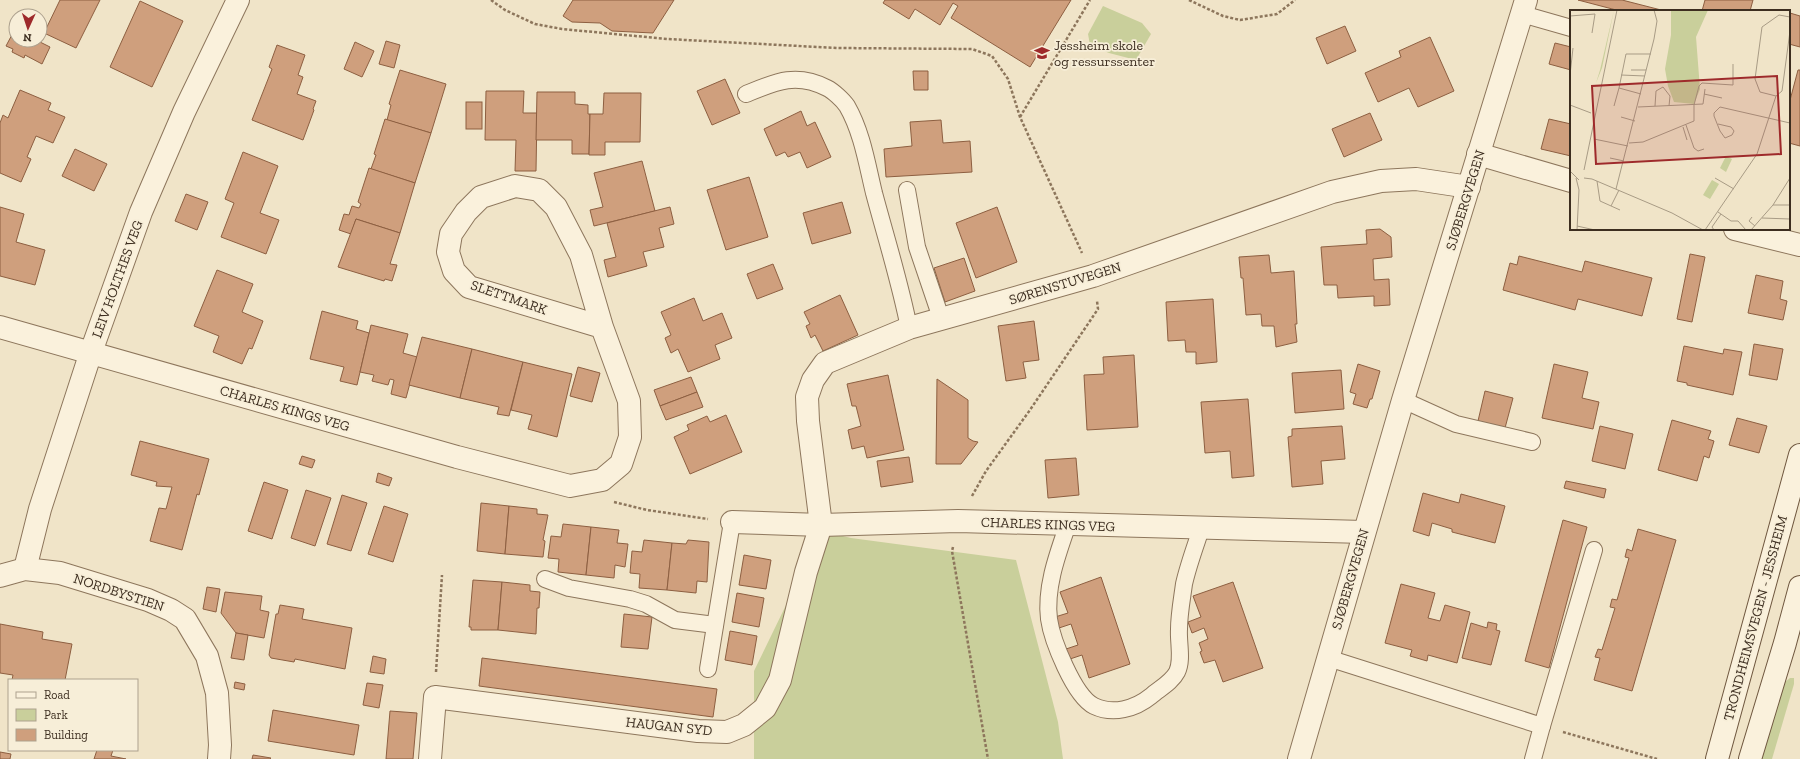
<svg xmlns="http://www.w3.org/2000/svg" width="1800" height="759" font-family="'Zilla Slab',serif">
  <rect width="100%" height="100%" fill="#f0e4c8"/>
  <g fill="#c9cf9b">
    <polygon points="1103,6 1142,23 1151,34 1136,60 1109,53 1090,45 1088,34"/>
    <polygon points="822,531 851,538 1016,560 1058,722 1063,759 754,759 754,671"/>
    <polygon points="1790,678 1794,678 1794,684 1772,759 1759,759 1780,686"/>
  </g>
  <g fill="#cf9f7d" stroke="#8d5f41">
    <polygon points="60,0 100,0 76,48 44,33"/>
    <polygon points="573,0 674,0 653,33 612,31 600,23 572,22 563,16"/>
    <polygon points="885,0 1071,0 1030,67 951,18 958,6 953,3 940,25 915,9 909,19 883,3"/>
    <polygon points="1578,0 1622,0 1665,11 1620,11"/>
    <polygon points="1705,0 1753,0 1750,11 1702,11"/>
    <polygon points="140,1 183,21 152,87 110,67"/>
    <polygon points="1790,13 1800,16 1800,47 1789,44"/>
    <polygon points="1345,26 1356,51 1327,64 1316,38"/>
    <polygon points="15,29 16,40 36,40 50,47 42,64 25,55 24,58 12,52 13,49 6,46"/>
    <polygon points="1430,37 1454,91 1418,107 1409,88 1378,102 1365,73 1401,57 1399,51"/>
    <polygon points="386,41 400,45 394,68 379,64"/>
    <polygon points="355,42 374,51 362,77 344,69"/>
    <polygon points="1555,43 1571,47 1571,70 1549,64"/>
    <polygon points="277,45 305,55 298,75 303,77 297,94 316,101 313,109 314,110 303,140 252,120 272,69 269,67"/>
    <polygon points="400,70 446,84 431,133 387,120 391,105 389,104"/>
    <polygon points="1798,70 1800,70 1800,146 1789,143 1789,104"/>
    <polygon points="913,71 928,71 928,90 914,90"/>
    <polygon points="725,79 740,113 712,125 697,91"/>
    <polygon points="20,90 51,103 48,110 65,117 53,143 36,136 27,157 31,159 21,182 0,173 0,123 3,115 8,118"/>
    <polygon points="486,91 524,91 523,113 537,113 536,171 515,171 516,140 485,140"/>
    <polygon points="537,92 575,92 575,104 588,105 588,114 590,114 589,154 572,154 572,140 536,140"/>
    <polygon points="604,93 641,93 640,142 605,142 605,155 589,155 590,114 603,114"/>
    <rect x="466" y="102" width="16" height="27"/>
    <polygon points="801,111 807,126 815,122 831,157 807,168 800,152 788,157 785,152 776,156 764,129"/>
    <polygon points="1370,113 1382,140 1344,157 1332,129"/>
    <polygon points="385,119 431,133 415,183 371,169 376,155 374,154"/>
    <polygon points="1549,119 1571,124 1571,156 1541,149"/>
    <polygon points="941,120 943,143 970,141 972,172 886,177 884,149 912,146 910,122"/>
    <polygon points="75,149 107,164 94,191 62,176"/>
    <polygon points="243,152 278,166 260,213 279,220 266,254 221,237 234,203 225,199"/>
    <polygon points="642,161 655,211 594,226 590,210 603,207 594,173"/>
    <polygon points="369,168 415,183 400,233 356,219 351,234 339,230 344,214 349,215 352,206 359,208 361,204 358,202"/>
    <polygon points="749,177 768,237 726,250 707,190"/>
    <polygon points="186,194 208,202 197,230 175,221"/>
    <polygon points="842,202 851,233 812,244 803,213"/>
    <polygon points="0,207 24,214 16,242 45,250 35,285 0,276"/>
    <polygon points="670,207 674,224 659,228 664,247 643,252 647,266 608,277 604,260 616,257 607,223"/>
    <polygon points="997,207 1017,262 976,278 956,223"/>
    <polygon points="356,219 400,233 390,264 397,265 392,281 385,279 384,281 338,267"/>
    <polygon points="1380,229 1391,237 1392,257 1373,259 1374,280 1389,279 1390,305 1374,306 1374,296 1338,298 1337,285 1324,285 1321,247 1367,244 1366,230"/>
    <polygon points="1690,254 1705,257 1692,322 1677,319"/>
    <polygon points="1269,255 1271,273 1294,271 1297,324 1295,324 1297,342 1276,347 1274,326 1262,326 1261,314 1246,315 1243,278 1241,278 1239,257"/>
    <polygon points="1519,256 1582,272 1585,261 1652,278 1642,316 1578,299 1575,310 1503,290 1510,263 1517,265"/>
    <polygon points="964,258 975,291 945,302 934,268"/>
    <polygon points="773,264 783,289 757,299 747,274"/>
    <polygon points="217,270 253,284 242,312 263,321 252,349 249,348 242,364 213,352 219,336 194,326"/>
    <polygon points="1756,275 1783,281 1780,299 1787,301 1783,320 1748,313"/>
    <polygon points="840,295 858,335 823,351 815,335 811,338 806,326 810,324 804,312"/>
    <polygon points="694,298 703,321 722,313 732,338 715,345 720,359 688,372 678,349 671,353 665,338 671,335 661,312"/>
    <polygon points="1213,299 1217,362 1196,364 1196,352 1186,352 1185,340 1168,341 1166,302"/>
    <polygon points="322,311 358,321 356,329 369,333 357,385 340,381 344,367 310,359"/>
    <polygon points="1034,321 1039,360 1023,362 1026,378 1006,381 998,326"/>
    <polygon points="371,325 408,334 403,353 417,357 406,398 391,394 394,380 390,379 388,385 372,381 374,375 360,372"/>
    <polygon points="422,337 472,349 460,398 409,385"/>
    <polygon points="1754,344 1783,349 1777,380 1749,375"/>
    <polygon points="1684,346 1723,354 1724,349 1742,352 1733,395 1687,385 1687,383 1677,381"/>
    <polygon points="472,349 523,362 509,416 497,414 499,407 460,398"/>
    <polygon points="1134,355 1138,427 1087,430 1084,375 1104,374 1103,357"/>
    <polygon points="523,362 572,374 557,437 528,429 532,415 511,410"/>
    <polygon points="1358,364 1380,371 1372,399 1370,399 1367,408 1353,404 1356,394 1350,392"/>
    <polygon points="1554,364 1588,372 1582,398 1599,402 1593,429 1542,418"/>
    <polygon points="578,367 600,373 592,402 570,396"/>
    <polygon points="1341,370 1344,409 1295,413 1292,373"/>
    <polygon points="888,375 904,450 867,458 864,446 852,449 848,430 861,426 856,406 852,406 847,384"/>
    <polygon points="691,377 697,392 660,406 654,390"/>
    <polygon points="937,379 968,400 968,438 973,441 978,442 961,464 936,464"/>
    <polygon points="1485,391 1513,398 1505,428 1478,421"/>
    <polygon points="697,392 703,407 666,420 660,406"/>
    <polygon points="1248,399 1254,476 1232,478 1230,451 1205,453 1201,402"/>
    <polygon points="726,415 742,452 690,474 674,437 689,430 687,425 707,416 710,422"/>
    <polygon points="1737,418 1767,426 1759,453 1729,445"/>
    <polygon points="1672,420 1711,431 1708,439 1714,441 1709,458 1704,456 1697,481 1658,470"/>
    <polygon points="1342,426 1345,459 1321,461 1323,484 1292,487 1288,437 1292,436 1292,429"/>
    <polygon points="1600,426 1633,434 1625,469 1592,461"/>
    <polygon points="140,441 209,459 199,495 197,494 182,550 150,541 159,508 166,509 172,487 156,486 157,482 131,475"/>
    <polygon points="302,456 315,460 312,468 299,464"/>
    <polygon points="909,457 913,482 881,487 877,461"/>
    <polygon points="1076,458 1079,495 1048,498 1045,460"/>
    <polygon points="378,473 392,478 389,486 376,482"/>
    <polygon points="1566,481 1606,489 1604,498 1564,488"/>
    <polygon points="264,482 288,490 272,539 248,531"/>
    <polygon points="306,490 331,498 315,546 291,538"/>
    <polygon points="1423,493 1459,503 1461,494 1505,506 1495,543 1452,532 1452,529 1432,523 1429,536 1413,531"/>
    <polygon points="342,495 367,503 351,551 327,544"/>
    <polygon points="481,503 509,506 505,554 477,551"/>
    <polygon points="384,506 408,514 393,562 368,554"/>
    <polygon points="509,506 537,509 537,514 548,515 543,540 545,541 543,557 505,554"/>
    <polygon points="1563,520 1587,527 1549,668 1525,661"/>
    <polygon points="563,524 591,527 586,575 558,572 559,559 548,558 551,536 561,537"/>
    <polygon points="591,527 619,530 617,543 628,544 625,567 615,565 614,578 586,575"/>
    <polygon points="1638,529 1676,540 1632,691 1594,680 1600,658 1595,657 1598,649 1602,650 1615,608 1610,607 1612,599 1617,600 1629,558 1625,557 1627,549 1632,551"/>
    <polygon points="644,540 672,543 667,590 639,588 640,574 630,573 632,551 642,552"/>
    <polygon points="688,540 709,542 707,582 697,581 696,593 667,590 672,543 686,544"/>
    <polygon points="744,555 771,560 766,589 739,585"/>
    <polygon points="1101,577 1130,664 1089,678 1082,655 1070,659 1066,649 1078,645 1071,624 1059,628 1055,617 1068,613 1060,592"/>
    <polygon points="473,580 502,582 498,630 471,630 471,627 469,627"/>
    <polygon points="502,582 530,585 530,591 540,592 539,608 537,608 536,634 498,630"/>
    <polygon points="1233,582 1263,668 1223,682 1215,660 1204,663 1200,652 1202,651 1199,643 1208,639 1204,628 1192,633 1188,622 1201,617 1193,596"/>
    <polygon points="1401,584 1435,593 1428,618 1440,621 1445,605 1470,612 1457,663 1428,655 1427,661 1410,656 1412,650 1385,643"/>
    <polygon points="207,587 220,589 216,612 203,609"/>
    <polygon points="225,592 262,596 260,610 269,612 264,638 236,633 221,613"/>
    <polygon points="737,593 764,598 759,627 732,622"/>
    <polygon points="280,605 304,609 302,619 352,628 345,669 295,659 294,662 271,658 269,655 276,614 278,614"/>
    <polygon points="624,614 652,617 648,649 621,647"/>
    <polygon points="1488,622 1497,624 1496,630 1500,631 1491,665 1462,658 1471,623 1487,628"/>
    <polygon points="0,624 43,632 42,639 72,644 65,680 12,680 13,675 0,673"/>
    <polygon points="730,631 757,636 752,665 725,660"/>
    <polygon points="236,633 248,635 244,660 231,658"/>
    <polygon points="373,656 386,659 384,674 370,672"/>
    <polygon points="482,658 717,689 713,717 479,686"/>
    <polygon points="235,682 245,684 244,690 234,688"/>
    <polygon points="367,683 383,685 379,708 363,705"/>
    <polygon points="273,710 359,725 354,755 268,741"/>
    <polygon points="390,711 417,713 413,759 386,759"/>
    <polygon points="97,750 113,750 111,756 126,759 94,759"/>
    <polygon points="0,752 11,754 10,759 0,759"/>
    <polygon points="253,755 271,758 270,759 252,759"/>
  </g>
  <g fill="none" stroke-linecap="round" stroke-linejoin="round">
    <g stroke="#8d765c" stroke-width="18">
      <g id="service">
        <polyline points="1522,14 1571,28"/>
        <path d="M746,94C775,82 796,72 827,88C833,91 843,100 847,106C862,132 867,164 874,193C886,238 900,282 909,328"/>
        <polyline points="907,190 917,247 941,318"/>
        <polyline points="1403,400 1456,424 1532,442"/>
        <path d="M1068,524C1058,553 1045,587 1049,619C1052,640 1074,696 1094,706C1113,715 1135,709 1151,696C1159,689 1172,682 1177,672C1183,660 1178,642 1179,629C1179,615 1182,599 1184,584C1188,566 1195,547 1201,529"/>
        <polyline points="545,579 569,588 630,599 646,604 675,620 715,625"/>
        <polyline points="1328,658 1542,726 1594,550"/>
        <polyline points="708,669 732,522"/>
        <polyline points="1533,759 1542,726"/>
      </g>
    </g>
    <g stroke="#8d765c" stroke-width="24">
      <g id="minor">
        <polyline points="1478,154 1571,181"/>
        <polyline points="1735,229 1800,245"/>
        <polyline points="0,327 457,457 570,486 602,480 621,464 630,437 629,401 602,327 581,255 556,207 539,190 515,186 481,197 466,212 451,234 448,252 454,271 469,287 602,327"/>
        <polyline points="732,522 821,525 958,521 1364,532"/>
        <polyline points="25,569 40,509 91,352 141,212 184,112 238,0"/>
        <polyline points="0,576 25,569 60,573 148,600 171,610 185,619 207,656 217,693 220,745 219,759"/>
        <polyline points="430,759 435,697 698,731 727,732 744,725 765,708 780,680 806,572 821,525 808,421 807,397 813,380 825,363 909,328 1093,276 1332,192 1381,181 1416,179 1469,187"/>
        <polyline points="1299,759 1403,400 1526,0"/>
      </g>
    </g>
    <g stroke="#6f573f" stroke-width="24">
      <g id="secondary">
        <polyline points="1717,759 1800,455"/>
        <polyline points="1750,759 1785,643 1800,587"/>
      </g>
    </g>
    <g stroke="#8d765c" stroke-width="2.5" stroke-dasharray="3 2" stroke-linecap="butt">
      <polyline points="491,0 505,10 535,24 562,29 667,39 837,48 972,49 992,56 1008,79 1020,117 1082,253"/>
      <polyline points="1189,0 1223,16 1240,20 1277,14 1295,0"/>
      <polyline points="1020,117 1090,0"/>
      <polyline points="972,496 986,471 1030,410 1098,309 1097,301"/>
      <polyline points="614,502 647,510 708,519"/>
      <polyline points="953,547 952,551 988,759"/>
      <polyline points="436,672 442,575"/>
      <polyline points="1563,732 1657,759"/>
    </g>
    <use href="#service" stroke="#faf1dc" stroke-width="16"/>
    <use href="#minor" stroke="#faf1dc" stroke-width="22"/>
    <use href="#secondary" stroke="#faf1dc" stroke-width="22"/>
  </g>
  <defs>
    <g id="school-bare" transform="scale(1.2)"><path d="M0-5L7-2L0 1L-7-2ZM-4 1L0 2.5L4 1V4Q0 6-4 4Z" fill="#9e2a2b" stroke="#f7eed8" stroke-width="2.5" paint-order="stroke"/></g>
  </defs>
  <g fill-rule="evenodd">
    <use href="#school-bare" x="1042" y="53"/>
  </g>
  <g text-anchor="middle" stroke-width="3.5" stroke-linejoin="round" paint-order="stroke">
    <g font-size="14" fill="#3d2e20" stroke="#f7eed8" text-anchor="start">
      <text x="1054" y="50">Jessheim skole<tspan x="1054" dy="16">og ressurssenter</tspan></text>
    </g>
    <g font-size="14" fill="#3d2e20" stroke="#f7eed8">
      <text transform="translate(1465 200) rotate(-73)" y="5">SJØBERGVEGEN</text>
      <text transform="translate(117 279) rotate(-70)" y="5">LEIV HOLTHES VEG</text>
      <text transform="translate(1065 283) rotate(-17)" y="5">SØRENSTUVEGEN</text>
      <text transform="translate(509 297) rotate(19)" y="5">SLETTMARK</text>
      <text transform="translate(285 408) rotate(16)" y="5">CHARLES KINGS VEG</text>
      <text transform="translate(1048 524) rotate(2)" y="5">CHARLES KINGS VEG</text>
      <text transform="translate(1350 579) rotate(-74)" y="5">SJØBERGVEGEN</text>
      <text transform="translate(119 592) rotate(18)" y="5">NORDBYSTIEN</text>
      <text transform="translate(1755 618) rotate(-75)" y="5">TRONDHEIMSVEGEN - JESSHEIM</text>
      <text transform="translate(669 726) rotate(6)" y="5">HAUGAN SYD</text>
    </g>
  </g>
  <g transform="translate(1570 10)">
    <rect width="220" height="220" fill="#f0e4c8"/>
    <path d="M44,0L32,58L26,73L30,60ZM101,0H138L126,27L130,79L124,94L104,92L98,76L95,59L101,25ZM156,146L162,149L156,162L150,158ZM142,170L149,174L140,189L133,185Z" fill="#c9cf9b"/>
    <path fill="none" stroke="#a89b85" stroke-width="1" d="M0,6L25,4L22,23M220,7L209,5L192,17L185,69L190,82L206,86L212,81L220,21M61,60H76M0,65L3,38M51,65L75,66M49,78L56,44H81M134,84L152,88M0,95L21,103M44,96L49,78L71,84M85,96L86,81L93,77L100,86L99,96M68,97L133,94L135,79M51,107L65,111M148,114L161,117L164,121L162,125L155,128L150,121L144,106V103L150,97L220,113M116,115L124,138L128,141L134,139M113,117L117,130M24,129L58,136M59,133L73,132L124,111V95L129,76L132,73L163,75V54M40,148L54,151M14,160L47,0M0,161L9,170M6,168L9,180L7,220M14,168L22,169L102,203L133,220M145,168L164,179M27,171L30,191L50,200M46,179L84,29L87,11L84,0M203,195H220M41,196L49,180M148,202L161,211H168L176,220M182,207L179,211L185,216M192,208L220,209M7,216L25,220M135,220L187,144L206,86M144,220L142,217L151,204M181,220L203,195L220,168"/>
    <path fill="#9e2a2b" fill-opacity="0.15" stroke="#9e2a2b" stroke-width="2" d="M207,66L211,144L26,154L22,76Z"/>
    <rect width="220" height="220" fill="none" stroke="#3d2e20" stroke-width="2"/>
  </g>
  <rect x="8" y="679" width="130" height="72" fill="#f7eed8" stroke="#ada18e"/>
  <rect x="16" y="692" width="20" height="6" fill="#faf1dc" stroke="#ada18e"/>
  <text x="44" y="699" font-size="12" fill="#3d2e20">Road</text>
  <rect x="16" y="709" width="20" height="12" fill="#c9cf9b" stroke="#ada18e"/>
  <text x="44" y="719" font-size="12" fill="#3d2e20">Park</text>
  <rect x="16" y="729" width="20" height="12" fill="#cf9f7d" stroke="#ada18e"/>
  <text x="44" y="739" font-size="12" fill="#3d2e20">Building</text>
  <g transform="translate(28 28) rotate(183)"><circle r="19" fill="#f7eed8" stroke="#ada18e"/>
  <path d="M0-3L7 15L0 10L-7 15Z" fill="#9e2a2b"/>
  <text y="-6" font-size="11" font-weight="bold" text-anchor="middle" fill="#3d2e20">N</text>
  </g>
</svg>
